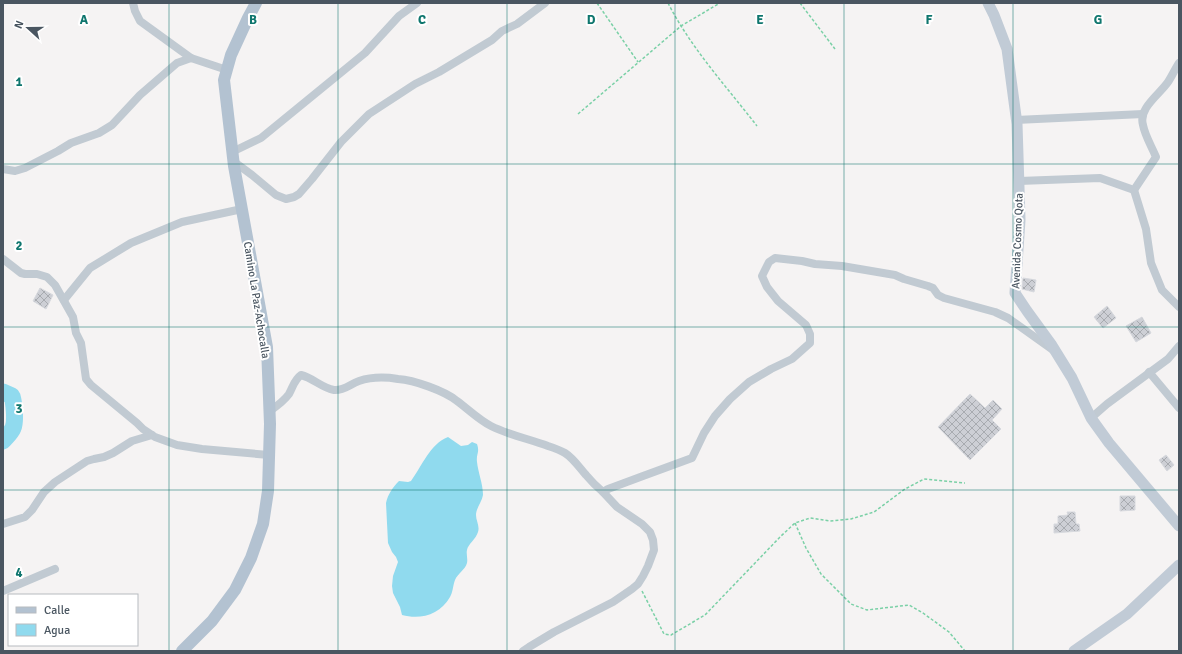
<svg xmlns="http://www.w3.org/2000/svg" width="1182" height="654" font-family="Signika,sans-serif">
  <defs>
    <pattern id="building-cross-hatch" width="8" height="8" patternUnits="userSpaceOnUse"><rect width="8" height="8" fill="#cdcfd5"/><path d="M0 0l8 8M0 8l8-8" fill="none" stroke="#a8abb0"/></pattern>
  </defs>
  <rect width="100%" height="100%" fill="#f5f3f3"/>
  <path fill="#90daee" d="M448,437L461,446L468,445L472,442L477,444C480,453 476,453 477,462C478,472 483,484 483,495C482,502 476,508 476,515C476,521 480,526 478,532C476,539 468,544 467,550C466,554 468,559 467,563C465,570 458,573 455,580C453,585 453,592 450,597C440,615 420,620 402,615L400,607L393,593L392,586L393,576L398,562L396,557L392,552L388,543L386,503C388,494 393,487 399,481L408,482L411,481C422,466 430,444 448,437Z"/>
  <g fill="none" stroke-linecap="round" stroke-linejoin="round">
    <path stroke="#90daee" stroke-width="17" d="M3,392L12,396C14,403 16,421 13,428C11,433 6,437 3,441"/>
  </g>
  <g fill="url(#building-cross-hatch)" stroke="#d7d9de">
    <polygon points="1023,278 1036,280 1034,292 1022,289"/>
    <polygon points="40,288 53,295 46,309 33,301"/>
    <polygon points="1107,306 1116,318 1103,328 1094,317"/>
    <polygon points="1142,317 1151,333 1136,342 1126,326"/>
    <polygon points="970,394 985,408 993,400 1002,409 992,420 1001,429 970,460 938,427"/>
    <polygon points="1166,455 1174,465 1167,471 1159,460"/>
    <polygon points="1120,496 1135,496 1135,510 1120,511"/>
    <polygon points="1067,512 1075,512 1076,524 1079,524 1080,531 1054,533 1054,524 1058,524 1058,516 1068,515"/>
  </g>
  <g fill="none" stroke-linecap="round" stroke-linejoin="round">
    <g stroke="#7ad0a6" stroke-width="1.5" stroke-dasharray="3 2" stroke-linecap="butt">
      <polyline points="597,3 638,62"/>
      <path d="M668,3C691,48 726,86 757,126"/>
      <polyline points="800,3 835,49"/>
      <polyline points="578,114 681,26 720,3"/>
      <polyline points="795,523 806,548 821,574 851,604 867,610 909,605 923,613 949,632 965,651"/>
      <polyline points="642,591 664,634 671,635 705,615 781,536 795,523 810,518 830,521 851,519 874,512 905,489 924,479 965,483"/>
    </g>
    <g stroke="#c1cad2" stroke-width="8">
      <polyline points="133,3 135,11 140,21 191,58"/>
      <polyline points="1016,120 1143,114"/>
      <polyline points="232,152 261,138 365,53 399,16 417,3"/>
      <polyline points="233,161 252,175 276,195 286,199 294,197 299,194 312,179 341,142 369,114 415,84 439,72 492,40 502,31 517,24 545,3"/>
      <polyline points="3,169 15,171 25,168 58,151 71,143 99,133 112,125 140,95 177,63 191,58 227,70"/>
      <path d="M1019,181L1100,178L1134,190L1156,157C1152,147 1145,136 1143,125C1138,108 1160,94 1168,82C1172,76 1175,69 1179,63"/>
      <polyline points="1134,190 1146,229 1151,263 1162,290 1179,307"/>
      <polyline points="3,259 21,273 25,274 37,274 47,277 55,285 73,317 76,333 81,343 86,379 91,385 137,423 143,429 155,437 177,445 202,449 269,455"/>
      <polyline points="64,300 90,268 131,243 182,222 242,209"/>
      <polyline points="1149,372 1179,408"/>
      <path d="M270,411C277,406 284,401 289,394C293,387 294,380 301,375C313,378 322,388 334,390C344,391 350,384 359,381C371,377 386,377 398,379C414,380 445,391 457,401C468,409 479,420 491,426C509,435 529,439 548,446C554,448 560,450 565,453C573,458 579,467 586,475C591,481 597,487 603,492L608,489L643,476L692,458L704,433L715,416L730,399L749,382L771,369L792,359L810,343V334L806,325L778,301L767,287L762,276L769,262L775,258L802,261L815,264L842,266L895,275L904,279L928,286L933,288L938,295L944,298L995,312L1008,318L1053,350"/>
      <polyline points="1091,418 1107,404 1168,359 1179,346"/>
      <polyline points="3,524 25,517 32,510 44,492 55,482 87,461 94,459 104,457 113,453 132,441 152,435"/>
      <polyline points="3,591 55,569"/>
      <polyline points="523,651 529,647 554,632 613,602 632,589 638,584 643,576 648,566 654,550 653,540 650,532 642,524 617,507 603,492"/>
    </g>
    <g stroke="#c1cbd6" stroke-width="11">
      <polyline points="988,3 994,15 1007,49 1017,124 1020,220 1015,293 1027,311 1051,344 1072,378 1091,418 1109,443 1179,526"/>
      <polyline points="1074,651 1127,614 1179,565"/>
    </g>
    <polyline stroke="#b3c2d1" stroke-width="12" points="182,651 212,621 235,590 251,558 263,524 268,491 270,424 267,347 234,166 224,80 231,55 248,18 256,3"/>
  </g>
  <path fill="none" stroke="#0f766e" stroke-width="1" stroke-opacity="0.55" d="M169,3V651M338,3V651M507,3V651M675,3V651M844,3V651M1013,3V651M3,164H1179M3,327H1179M3,490H1179"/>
  <g text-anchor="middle" stroke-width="4" stroke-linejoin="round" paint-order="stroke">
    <g font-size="11" fill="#4a5661" stroke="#fff">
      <text transform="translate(1017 241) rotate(-88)" y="4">Avenida Cosmo Qota</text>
      <text transform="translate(257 300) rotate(81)" y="4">Camino La Paz-Achocalla</text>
    </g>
  </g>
  <g font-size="13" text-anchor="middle" font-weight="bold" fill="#0f766e" stroke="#fff" stroke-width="4" stroke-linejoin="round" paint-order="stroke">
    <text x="84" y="24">A</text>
    <text x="253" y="24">B</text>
    <text x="422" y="24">C</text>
    <text x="591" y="24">D</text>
    <text x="760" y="24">E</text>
    <text x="929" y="24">F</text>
    <text x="1098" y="24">G</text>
    <text x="19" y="86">1</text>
    <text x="19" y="250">2</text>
    <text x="19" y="413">3</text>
    <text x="19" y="577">4</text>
  </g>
  <rect width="1182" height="654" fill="none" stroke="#4a5661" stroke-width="8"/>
  <rect x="8" y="594" width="130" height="52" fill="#ffffff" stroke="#b7bbc0"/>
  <rect x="16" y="607" width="20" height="6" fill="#b3c2d1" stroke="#b7bbc0"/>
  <text x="44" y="614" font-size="12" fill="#4a5661">Calle</text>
  <rect x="16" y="624" width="20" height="12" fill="#90daee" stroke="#b7bbc0"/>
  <text x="44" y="634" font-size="12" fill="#4a5661">Agua</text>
  <g transform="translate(28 28) rotate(291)" stroke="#ffffff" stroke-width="3" paint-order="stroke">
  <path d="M0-3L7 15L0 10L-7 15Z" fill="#4a5661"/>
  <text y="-6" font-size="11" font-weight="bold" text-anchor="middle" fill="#4a5661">N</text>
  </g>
</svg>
